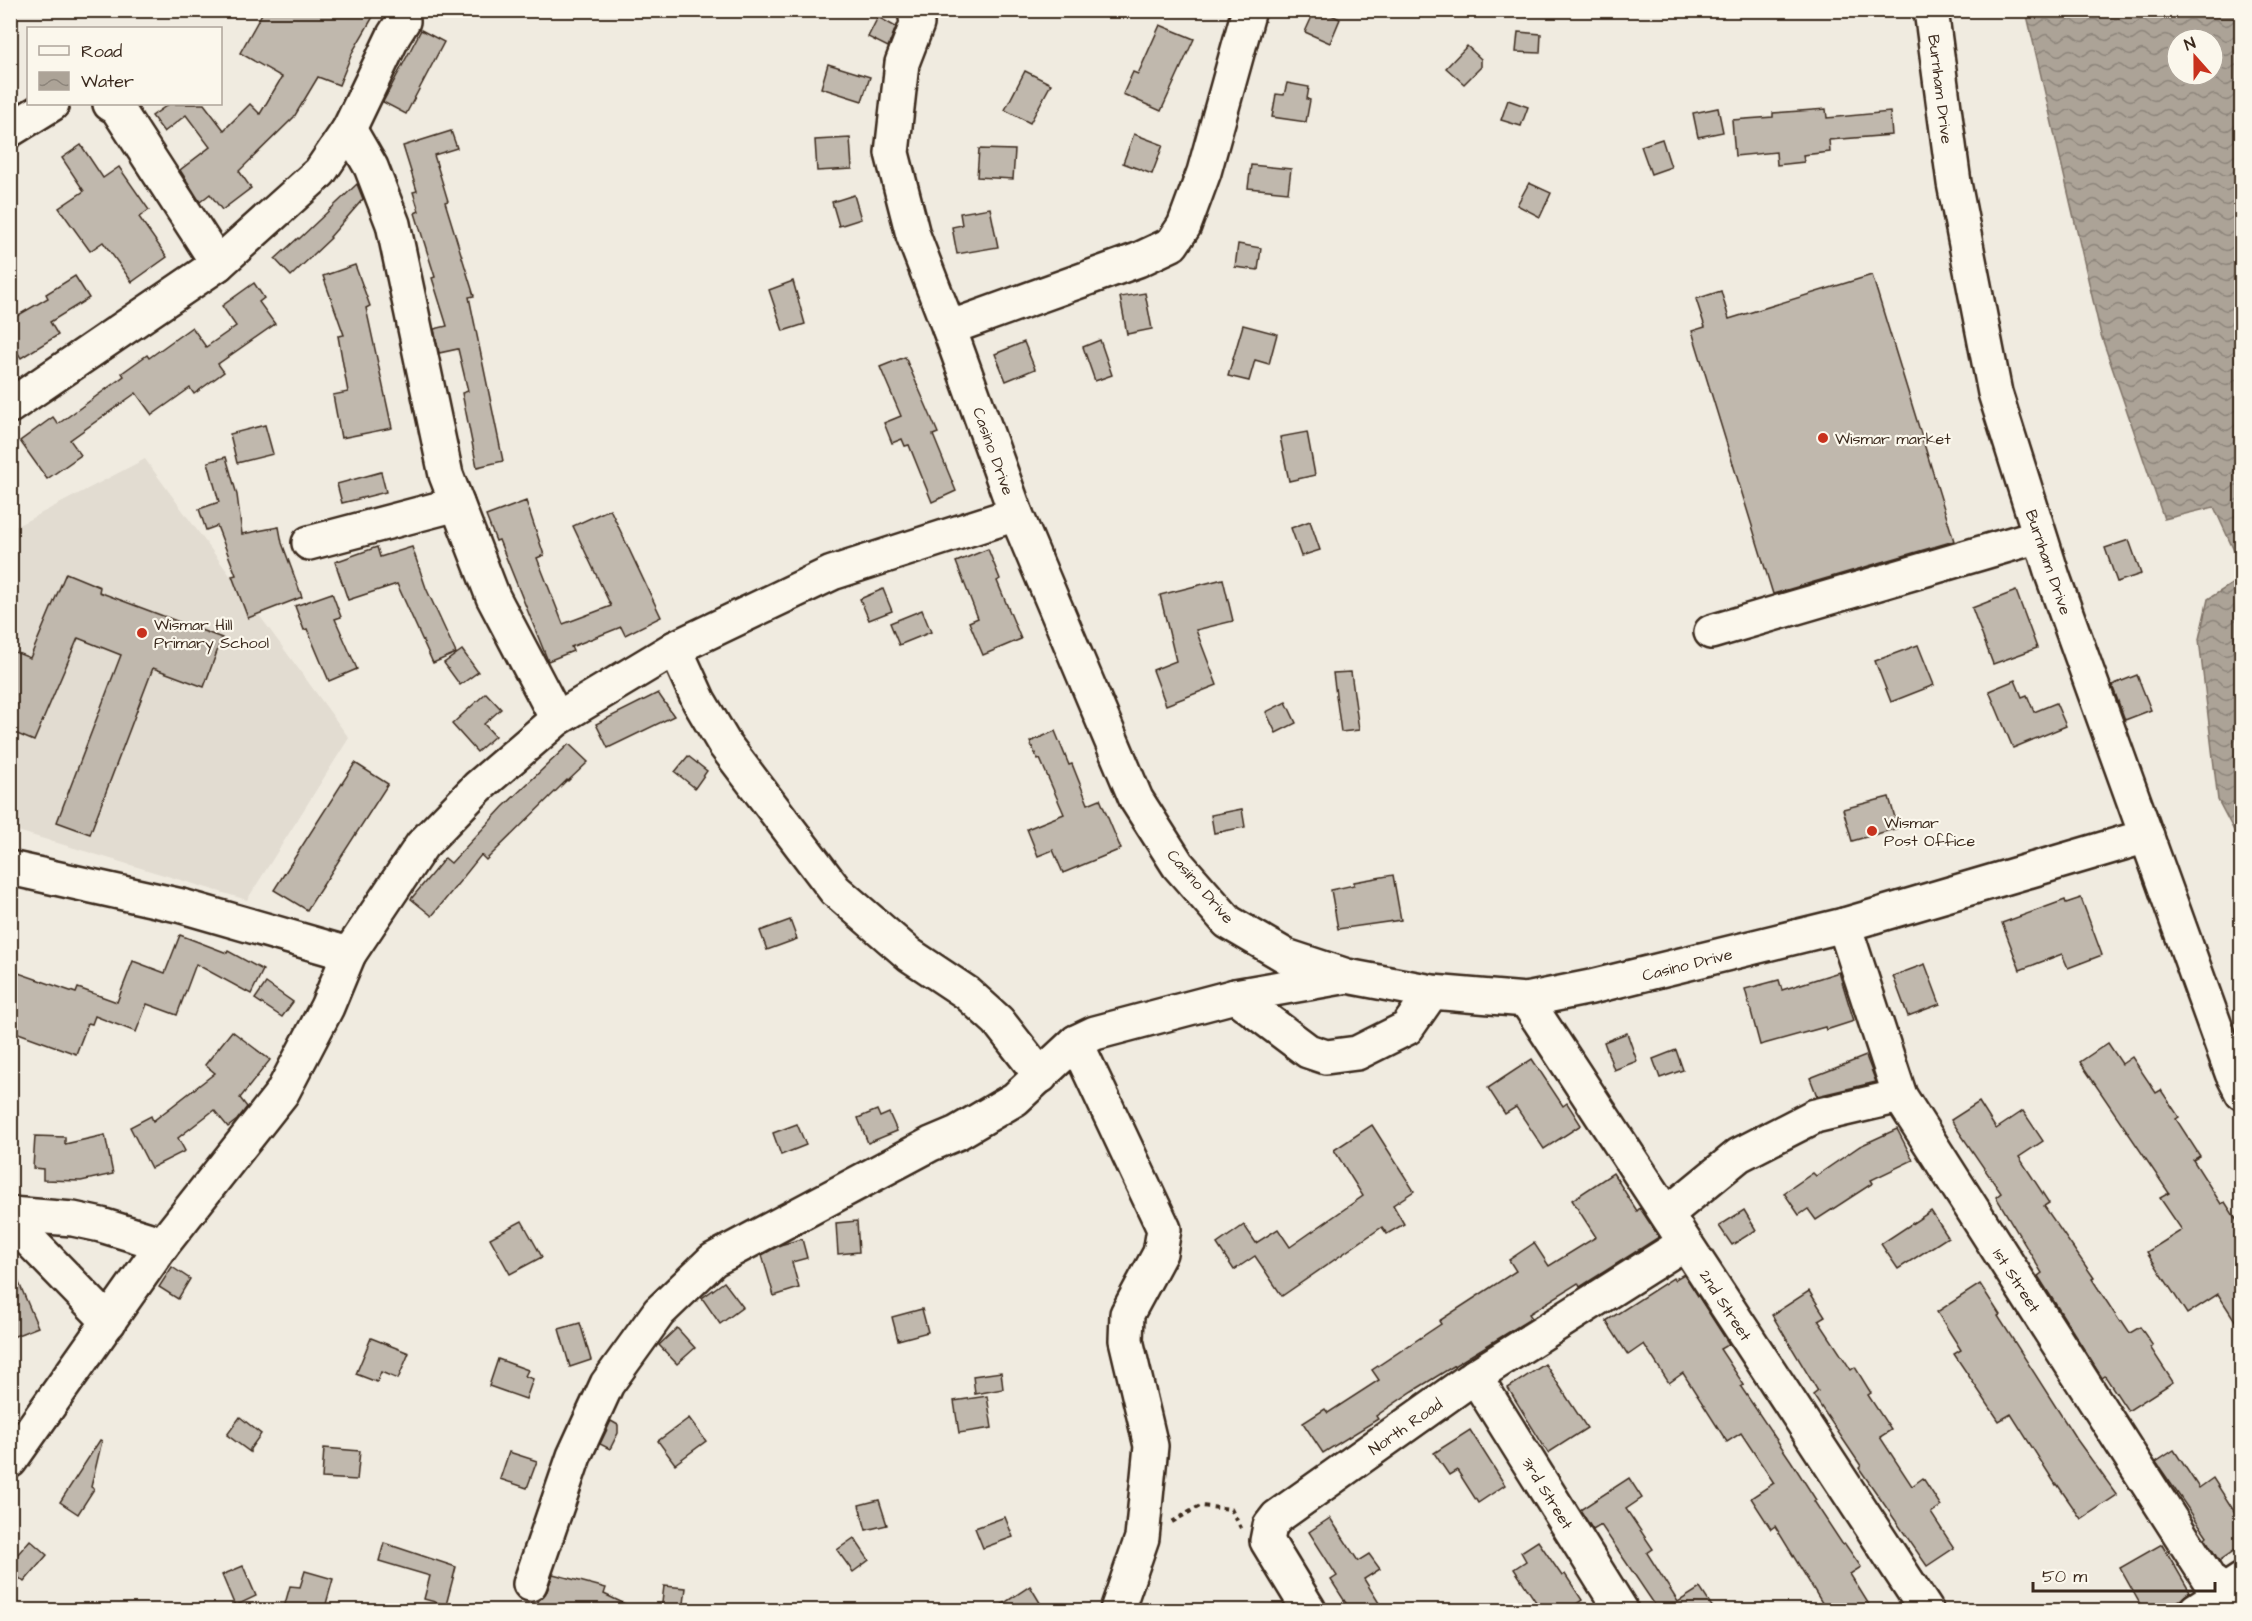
<svg xmlns="http://www.w3.org/2000/svg" width="2252" height="1621" font-family="'Architects Daughter',sans-serif">
  <defs>
    <pattern id="water-waves" width="16" height="10" patternUnits="userSpaceOnUse" patternTransform="scale(1.5)"><rect width="16" height="10" fill="#aca397"/><path d="M0 5q4-4 8 0t8 0" fill="none" stroke="#8d857b"/></pattern>
  </defs>
  <rect width="100%" height="100%" fill="#f0ebe0"/>
  <filter id="ink" filterUnits="userSpaceOnUse"><feTurbulence type="fractalNoise" baseFrequency=".0167" numOctaves="2"/><feDisplacementMap in="SourceGraphic" scale="12" xChannelSelector="R" yChannelSelector="G"/><feConvolveMatrix kernelMatrix="1 2 1 2 8 2 1 2 1" color-interpolation-filters="sRGB"/></filter>
  <g filter="url(#ink)">
    <polygon fill="#e2dcd1" points="145,459 349,738 247,900 11,829 11,529"/>
    <g fill="url(#water-waves)" stroke="#7f7367" stroke-width="1.5" fill-rule="evenodd">
      <path d="M2026,11H2241V566L2214,507L2164,519L2101,335ZM2177,39H2213V75H2177Z"/>
      <polygon points="2241,578 2241,844 2218,800 2199,639 2208,599"/>
    </g>
    <g fill="#c0b8ad" stroke="#3b2a1e" stroke-width="1.5">
      <polygon points="264,10 377,10 353,51 339,85 318,77 294,117 239,171 251,188 222,210 210,194 200,202 180,170 210,147 186,115 164,132 152,116 169,104 204,104 224,130 250,104 260,114 282,77 240,53"/>
      <polygon points="1315,10 1321,10 1340,19 1330,43 1305,32"/>
      <polygon points="878,17 896,27 888,47 868,37"/>
      <polygon points="1160,25 1194,39 1161,111 1123,94 1133,72 1138,74"/>
      <polygon points="421,30 444,42 406,114 383,102"/>
      <polygon points="1518,32 1541,34 1540,53 1516,52"/>
      <polygon points="1467,46 1481,59 1481,67 1464,84 1446,68"/>
      <polygon points="828,64 870,77 862,101 821,88"/>
      <polygon points="1025,71 1051,84 1030,123 1005,110"/>
      <polygon points="1287,83 1309,87 1307,99 1310,100 1306,122 1272,117 1276,94 1284,95"/>
      <polygon points="1508,100 1528,107 1521,126 1501,120"/>
      <polygon points="1718,108 1723,132 1698,137 1693,113"/>
      <polygon points="1826,109 1827,118 1890,112 1892,135 1829,140 1830,152 1803,155 1804,162 1777,165 1776,152 1735,156 1732,120 1773,117 1773,113"/>
      <polygon points="451,131 457,148 434,155 448,201 445,202 474,296 469,297 503,461 477,467 462,393 468,391 458,349 439,353 434,329 447,326 432,278 435,277 415,213 419,211 413,192 417,191 403,146"/>
      <polygon points="1134,134 1163,145 1152,174 1123,163"/>
      <polygon points="850,138 852,169 817,171 815,140"/>
      <polygon points="1662,139 1671,167 1651,174 1641,146"/>
      <polygon points="81,145 103,178 119,167 149,210 139,217 167,257 132,282 103,242 90,251 59,208 84,191 62,158"/>
      <polygon points="979,149 1015,150 1013,179 977,177"/>
      <polygon points="1251,165 1291,169 1288,192 1248,188"/>
      <polygon points="1529,183 1551,193 1540,217 1517,205"/>
      <polygon points="357,184 363,199 330,237 331,238 291,276 275,259 298,238 299,239"/>
      <polygon points="854,195 861,219 839,226 832,202"/>
      <polygon points="990,208 998,247 957,254 952,227 962,225 960,213"/>
      <polygon points="1238,244 1261,248 1258,270 1235,267"/>
      <polygon points="355,265 370,306 366,308 392,428 341,438 333,395 348,392 338,336 344,335 323,276"/>
      <polygon points="1872,275 1954,541 1773,594 1692,331 1705,327 1696,299 1721,291 1729,319"/>
      <polygon points="75,276 89,298 50,322 58,335 21,358 10,341 10,320 48,298 46,294"/>
      <polygon points="793,281 805,324 783,331 769,290"/>
      <polygon points="254,283 264,298 259,302 275,324 218,364 224,372 194,394 190,388 152,415 136,393 70,440 81,455 47,479 20,441 53,417 58,424 124,376 122,373 147,355 149,358 192,327 206,347 236,326 222,306"/>
      <polygon points="1145,293 1152,329 1127,334 1120,297"/>
      <polygon points="1243,325 1277,334 1269,364 1255,360 1249,381 1228,376"/>
      <polygon points="1100,340 1112,375 1095,381 1083,347"/>
      <polygon points="1024,342 1035,369 1006,381 995,354"/>
      <polygon points="905,357 938,433 933,435 956,491 932,502 909,445 905,446 902,439 892,443 884,423 901,416 880,367"/>
      <polygon points="265,425 273,454 237,463 230,434"/>
      <polygon points="1307,432 1315,475 1289,481 1280,437"/>
      <polygon points="226,457 237,495 242,534 279,527 282,543 302,597 248,618 232,576 236,575 217,526 206,530 199,509 219,502 208,462"/>
      <polygon points="381,472 386,492 342,503 337,484"/>
      <polygon points="526,501 544,555 537,558 563,624 611,606 573,526 610,509 661,617 625,635 621,627 571,647 573,651 548,661 499,540 496,541 486,516"/>
      <polygon points="1310,521 1320,550 1301,556 1291,528"/>
      <polygon points="2129,540 2141,574 2117,582 2105,548"/>
      <polygon points="377,547 380,557 412,547 426,588 456,653 433,663 397,584 348,600 335,562"/>
      <polygon points="988,549 1000,579 997,581 1021,639 983,655 969,622 978,618 956,562"/>
      <polygon points="66,573 100,587 99,592 222,638 204,687 153,668 90,834 57,822 121,655 78,638 34,741 10,731 10,650 30,658"/>
      <polygon points="1223,579 1233,621 1196,630 1217,685 1166,705 1153,670 1176,661 1160,595"/>
      <polygon points="883,589 892,611 869,620 860,599"/>
      <polygon points="2016,591 2037,648 1993,664 1972,608"/>
      <polygon points="332,593 341,617 335,619 357,669 329,681 307,629 304,630 295,606"/>
      <polygon points="922,610 931,632 899,645 890,623"/>
      <polygon points="1918,645 1934,685 1891,702 1875,661"/>
      <polygon points="462,650 478,672 460,685 444,663"/>
      <polygon points="1351,672 1359,730 1341,732 1333,673"/>
      <polygon points="2137,675 2151,710 2125,720 2112,685"/>
      <polygon points="2015,680 2022,697 2027,695 2034,712 2056,703 2066,726 2013,748 1989,691"/>
      <polygon points="486,693 501,709 484,724 495,736 477,752 452,724"/>
      <polygon points="658,693 674,716 608,748 596,724"/>
      <polygon points="1286,702 1296,723 1276,733 1266,712"/>
      <polygon points="1055,731 1069,765 1072,764 1088,804 1100,799 1121,849 1063,873 1053,850 1038,856 1027,829 1064,814 1040,759 1038,760 1030,742"/>
      <polygon points="569,744 588,762 568,781 567,780 486,860 481,855 432,916 411,899 445,858 451,863 503,807"/>
      <polygon points="688,756 707,771 695,788 675,772"/>
      <polygon points="355,763 388,784 307,910 274,890"/>
      <polygon points="1889,797 1898,828 1852,841 1843,809"/>
      <polygon points="1242,809 1245,827 1214,833 1211,815"/>
      <polygon points="1393,875 1401,920 1338,929 1331,890 1354,885 1354,882"/>
      <polygon points="2081,898 2102,955 2068,968 2062,954 2020,970 2002,923 2065,900 2066,903"/>
      <polygon points="790,920 797,939 767,950 760,931"/>
      <polygon points="180,935 227,953 228,951 263,970 251,994 196,964 177,1015 147,1004 136,1032 95,1016 92,1024 88,1023 76,1054 10,1030 10,970 76,993 78,988 117,1002 133,961 165,973"/>
      <polygon points="1925,964 1940,1004 1908,1016 1893,976"/>
      <polygon points="1839,972 1854,1021 1826,1030 1825,1027 1760,1045 1745,989 1779,980 1782,990"/>
      <polygon points="266,983 293,1002 282,1017 255,999"/>
      <polygon points="232,1031 270,1060 240,1098 247,1107 237,1120 228,1127 214,1110 178,1138 185,1151 151,1168 130,1127 151,1116 153,1121 215,1073 205,1065"/>
      <polygon points="1627,1033 1637,1061 1614,1070 1604,1042"/>
      <polygon points="2108,1043 2122,1064 2132,1057 2156,1093 2161,1090 2179,1117 2176,1119 2200,1156 2193,1160 2221,1204 2225,1202 2241,1227 2241,1330 2218,1294 2187,1314 2147,1252 2182,1230 2160,1198 2169,1193 2080,1062"/>
      <polygon points="1676,1050 1683,1070 1660,1078 1653,1059"/>
      <polygon points="1866,1056 1876,1082 1817,1096 1810,1078"/>
      <polygon points="1532,1059 1563,1106 1567,1103 1581,1125 1544,1149 1516,1107 1505,1114 1488,1088"/>
      <polygon points="1979,1102 1996,1129 2023,1111 2043,1141 2019,1157 2049,1203 2044,1206 2094,1278 2092,1279 2120,1322 2122,1321 2130,1333 2140,1327 2153,1346 2150,1347 2173,1382 2128,1411 2105,1376 2102,1378 2038,1276 2042,1273 1996,1197 2001,1193 1951,1120"/>
      <polygon points="877,1110 880,1117 889,1113 897,1131 868,1143 858,1118"/>
      <polygon points="797,1124 806,1145 781,1155 773,1133"/>
      <polygon points="1372,1125 1414,1191 1393,1205 1404,1224 1387,1234 1382,1227 1282,1296 1255,1256 1234,1270 1217,1244 1244,1225 1256,1243 1278,1229 1290,1247 1363,1196 1334,1150"/>
      <polygon points="1897,1129 1913,1160 1871,1180 1873,1183 1816,1220 1808,1209 1799,1215 1784,1193 1813,1173 1816,1176 1860,1146"/>
      <polygon points="105,1135 113,1174 81,1181 43,1180 43,1169 33,1168 35,1136 65,1137 65,1144"/>
      <polygon points="1613,1173 1637,1211 1640,1208 1659,1237 1580,1287 1578,1283 1529,1314 1532,1318 1413,1391 1376,1416 1378,1419 1323,1453 1303,1423 1325,1409 1328,1413 1379,1380 1372,1370 1441,1324 1439,1321 1516,1271 1509,1260 1534,1243 1549,1266 1596,1237 1572,1200"/>
      <polygon points="1744,1210 1756,1230 1732,1245 1719,1226"/>
      <polygon points="1931,1211 1948,1237 1898,1269 1881,1244"/>
      <polygon points="522,1221 542,1257 510,1274 490,1238"/>
      <polygon points="857,1221 859,1252 838,1254 836,1223"/>
      <polygon points="802,1239 807,1258 792,1262 799,1288 774,1296 762,1255 780,1245"/>
      <polygon points="10,1262 38,1327 10,1338"/>
      <polygon points="172,1267 190,1279 178,1299 159,1287"/>
      <polygon points="1684,1274 1729,1344 1720,1349 1744,1385 1741,1387 1791,1461 1816,1500 1814,1501 1843,1545 1845,1544 1861,1567 1850,1574 1873,1611 1827,1611 1775,1526 1771,1529 1751,1498 1774,1483 1741,1433 1727,1442 1683,1373 1669,1383 1644,1344 1628,1355 1606,1321 1673,1278 1674,1280"/>
      <polygon points="724,1282 743,1307 720,1324 702,1298"/>
      <polygon points="1980,1284 2000,1315 1998,1316 2075,1437 2117,1495 2081,1519 2057,1484 2056,1485 2011,1414 1999,1421 1954,1354 1961,1350 1937,1312"/>
      <polygon points="1809,1291 1825,1316 1818,1320 1851,1370 1855,1367 1871,1393 1868,1395 1891,1430 1880,1437 1912,1486 1923,1478 1941,1506 1931,1513 1954,1548 1927,1566 1859,1468 1861,1466 1813,1395 1818,1391 1772,1315"/>
      <polygon points="922,1309 928,1332 898,1340 892,1317"/>
      <polygon points="580,1323 591,1360 570,1367 559,1329"/>
      <polygon points="677,1328 695,1348 677,1364 659,1345"/>
      <polygon points="371,1338 409,1353 398,1379 381,1372 377,1382 356,1374"/>
      <polygon points="498,1359 528,1370 525,1376 533,1379 526,1399 489,1386"/>
      <polygon points="1545,1364 1587,1428 1548,1453 1508,1388"/>
      <polygon points="1001,1372 1003,1389 975,1394 973,1376"/>
      <polygon points="987,1396 992,1428 959,1433 954,1401"/>
      <polygon points="240,1417 261,1434 250,1449 250,1452 227,1435"/>
      <polygon points="689,1418 706,1441 675,1464 658,1441"/>
      <polygon points="611,1421 618,1425 618,1433 610,1449 600,1444"/>
      <polygon points="1470,1430 1505,1485 1478,1503 1457,1470 1449,1475 1434,1453"/>
      <polygon points="100,1440 102,1441 91,1487 94,1489 78,1514 60,1502"/>
      <polygon points="324,1448 360,1451 357,1480 322,1478"/>
      <polygon points="2174,1450 2199,1488 2213,1478 2241,1522 2241,1546 2219,1561 2205,1538 2207,1536 2156,1462"/>
      <polygon points="509,1452 537,1461 527,1488 500,1479"/>
      <polygon points="1629,1478 1642,1498 1626,1509 1653,1549 1647,1553 1678,1602 1700,1588 1715,1611 1659,1611 1601,1525 1593,1530 1580,1510"/>
      <polygon points="879,1500 887,1525 866,1530 859,1505"/>
      <polygon points="1005,1517 1013,1537 983,1548 975,1528"/>
      <polygon points="1330,1518 1358,1561 1369,1554 1380,1569 1364,1579 1384,1611 1351,1611 1331,1580 1337,1576 1309,1532"/>
      <polygon points="854,1538 869,1560 853,1572 837,1550"/>
      <polygon points="30,1540 47,1555 24,1582 10,1570 10,1563"/>
      <polygon points="1538,1541 1562,1576 1565,1574 1582,1600 1566,1611 1542,1611 1514,1569 1526,1561 1521,1552"/>
      <polygon points="384,1543 456,1567 446,1605 424,1599 430,1576 379,1561"/>
      <polygon points="2162,1544 2190,1592 2180,1600 2162,1611 2144,1611 2120,1568"/>
      <polygon points="243,1566 256,1596 235,1606 222,1575"/>
      <polygon points="305,1571 333,1579 324,1611 283,1611 290,1586 300,1587"/>
      <polygon points="553,1574 606,1588 604,1594 640,1611 559,1611 537,1604 539,1600 547,1591"/>
      <polygon points="664,1586 686,1588 683,1611 661,1611"/>
      <polygon points="1030,1586 1045,1611 992,1611"/>
    </g>
    <g fill="none" stroke-linecap="round" stroke-linejoin="round">
      <g stroke="#3b2a1e" stroke-width="38">
        <g id="minor">
          <polyline points="915,10 917,24 902,63 892,153 913,235 949,328 1016,514 1136,799 1178,865 1228,922 1286,956 1347,976 1432,992 1526,1000 1591,987 1844,925 2147,836"/>
          <polyline points="1931,10 1954,183 1995,393 2053,577 2232,1073 2242,1093"/>
          <polyline points="110,104 117,108 218,264"/>
          <polyline points="349,129 371,167 393,224 446,475 493,597 557,719"/>
          <polyline points="10,130 52,104"/>
          <polyline points="949,328 1138,260 1172,244 1184,226 1204,172 1249,10"/>
          <polyline points="10,406 218,264 320,172 349,129 394,35 403,21"/>
          <polyline points="309,543 457,504"/>
          <polyline points="1711,632 2039,536"/>
          <polyline points="675,648 699,701 725,745 835,890 910,955 967,993 998,1021 1041,1076"/>
          <polyline points="10,868 182,906 349,954"/>
          <polyline points="1844,925 1900,1096 2210,1581 2224,1591 2238,1610"/>
          <polyline points="1235,996 1308,1051 1326,1057 1357,1053 1407,1028 1432,992"/>
          <polyline points="1526,1000 1926,1610"/>
          <polyline points="1076,1042 1164,1229 1160,1253 1127,1314 1126,1340 1151,1446 1142,1538 1117,1610"/>
          <polyline points="10,1214 73,1219 101,1225 163,1244"/>
          <polyline points="1667,1214 1739,1155 1815,1116 1900,1096"/>
          <polyline points="10,1220 109,1322"/>
          <polyline points="1475,1376 1621,1610"/>
          <polyline points="10,1461 163,1244 282,1093 327,1007 349,954 422,845 478,787 557,719 675,648 832,573 1016,514"/>
          <polyline points="530,1584 574,1456 607,1384 659,1312 713,1260 931,1144 957,1133 1015,1099 1076,1042 1095,1033 1235,996 1342,977"/>
          <polyline points="1309,1610 1267,1541 1270,1526 1277,1517 1475,1376 1685,1243"/>
          <polyline points="2196,1610 2242,1580"/>
        </g>
      </g>
      <g stroke="#3b2a1e" stroke-width="4" stroke-dasharray="4.5 4.5" stroke-linecap="butt">
        <polyline points="428,14 439,10"/>
        <polyline points="1172,1522 1200,1506 1231,1509 1241,1528"/>
      </g>
      <use href="#minor" stroke="#fbf7ec" stroke-width="33"/>
    </g>
  </g>
  <g fill="#c8321e" stroke="#fbf7ec" stroke-width="2">
    <circle cx="1823" cy="438" r="6"/>
    <circle cx="142" cy="633" r="6"/>
    <circle cx="1872" cy="831" r="6"/>
  </g>
  <g text-anchor="middle" stroke-width="4.5" stroke-linejoin="round" paint-order="stroke">
    <g font-size="16" fill="#3b2a1e" stroke="#fbf7ec">
      <text transform="translate(1941 89) rotate(83)" y="6">Burnham Drive</text>
      <text transform="translate(994 451) rotate(70)" y="6">Casino Drive</text>
      <text transform="translate(2049 562) rotate(71)" y="6">Burnham Drive</text>
      <text transform="translate(1201 886) rotate(49)" y="6">Casino Drive</text>
      <text transform="translate(1687 964) rotate(-14)" y="6">Casino Drive</text>
      <text transform="translate(2017 1280) rotate(57)" y="6">1st Street</text>
      <text transform="translate(1726 1305) rotate(57)" y="6">2nd Street</text>
      <text transform="translate(1405 1426) rotate(-35)" y="6">North Road</text>
      <text transform="translate(1548 1493) rotate(58)" y="6">3rd Street</text>
    </g>
    <g font-size="16" fill="#3b2a1e" stroke="#fbf7ec" text-anchor="start">
      <text x="1835" y="444">Wismar market</text>
      <text x="154" y="630">Wismar Hill<tspan x="154" dy="18">Primary School</tspan></text>
      <text x="1884" y="828">Wismar<tspan x="1884" dy="18">Post Office</tspan></text>
    </g>
  </g>
  <rect width="2252" height="1621" fill="none" stroke="#fbf7ec" stroke-width="36"/>
  <rect x="18" y="18" width="2216" height="1585" fill="none" stroke="#3b2a1e" stroke-width="2" filter="url(#ink)"/>
  <rect x="27" y="27" width="195" height="78" fill="#fbf7ec" stroke="#aea59a" stroke-width="1.5"/>
  <rect x="39" y="46" width="30" height="9" fill="#fbf7ec" stroke="#aea59a" stroke-width="1.5"/>
  <text x="81" y="57" font-size="18" fill="#3b2a1e">Road</text>
  <rect x="39" y="72" width="30" height="18" fill="url(#water-waves)" stroke="#aea59a" stroke-width="1.5"/>
  <text x="81" y="87" font-size="18" fill="#3b2a1e">Water</text>
  <g transform="translate(2195 57) rotate(339)"><circle r="28" fill="#fbf7ec" stroke="#aea59a" stroke-width="1.5"/>
  <path d="M0-4.5L10 22L0 15L-10 22Z" fill="#c8321e"/>
  <text y="-9" font-size="16" font-weight="bold" text-anchor="middle" fill="#3b2a1e">N</text>
  </g>
  <path d="M2033 1582v9h182v-9" fill="none" stroke="#3b2a1e" stroke-width="3"/>
  <text x="2042" y="1582" font-size="18" fill="#3b2a1e" stroke="#fbf7ec" stroke-width="4.5" paint-order="stroke">50 m</text>
</svg>
